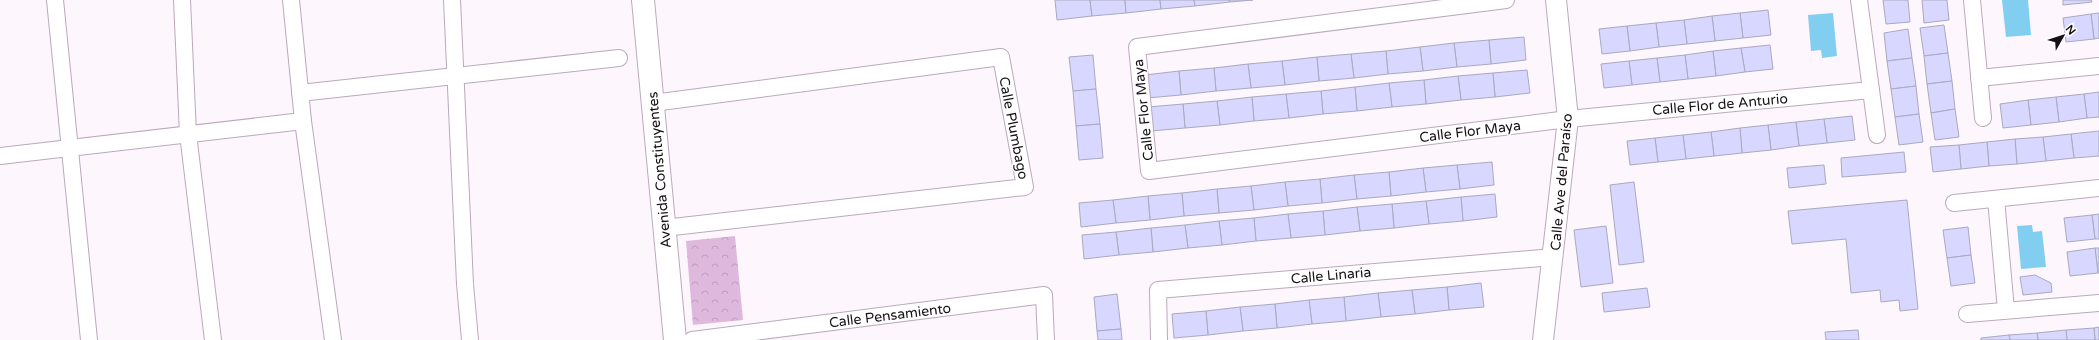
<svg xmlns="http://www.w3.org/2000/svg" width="2099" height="340" font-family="'Varela Round',sans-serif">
  <defs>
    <pattern id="forest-crowns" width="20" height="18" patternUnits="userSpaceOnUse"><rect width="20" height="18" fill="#deb9dd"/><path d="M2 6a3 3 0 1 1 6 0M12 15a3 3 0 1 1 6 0" fill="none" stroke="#be9ebd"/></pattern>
  </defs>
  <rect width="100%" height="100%" fill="#fdf6fd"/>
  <polygon fill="url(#forest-crowns)" points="735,236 743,320 693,325 686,241"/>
  <g fill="#82cef1">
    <polygon points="2002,0 2028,0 2031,35 2006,37"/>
    <polygon points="1833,13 1837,56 1822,58 1821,50 1811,51 1808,15"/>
    <polygon points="2032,225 2033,232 2042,231 2046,267 2021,269 2017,226"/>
  </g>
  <g fill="#d8d7ff" stroke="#a9a9bf">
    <polygon points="1055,0 1090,0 1092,16 1057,20"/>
    <polygon points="1090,0 1125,0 1126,13 1092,16"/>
    <polygon points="1125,0 1160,0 1161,9 1126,13"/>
    <polygon points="1160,0 1194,0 1195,6 1161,9"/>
    <polygon points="1194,0 1229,0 1230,2 1195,6"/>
    <polygon points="1229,0 1253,0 1230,2"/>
    <polygon points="1883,0 1908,0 1910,22 1886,24"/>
    <polygon points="1922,0 1947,0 1949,20 1924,23"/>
    <polygon points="2063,0 2091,0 2092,2 2063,5"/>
    <polygon points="1768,10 1771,35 1743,38 1740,13"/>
    <polygon points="1740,13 1743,38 1715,41 1712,16"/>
    <polygon points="2099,13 2099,38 2094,39 2091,14"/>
    <polygon points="2091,14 2094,39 2066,42 2063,18"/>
    <polygon points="1712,16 1715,41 1687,44 1684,20"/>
    <polygon points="1684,20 1687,44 1659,47 1656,23"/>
    <polygon points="1656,23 1659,47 1630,51 1627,26"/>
    <polygon points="1944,25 1948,53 1924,56 1920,28"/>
    <polygon points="1627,26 1630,51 1602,54 1599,29"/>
    <polygon points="1908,29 1912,58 1887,61 1884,33"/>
    <polygon points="1524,37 1526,60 1491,64 1489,40"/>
    <polygon points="1489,40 1491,64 1457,67 1454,43"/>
    <polygon points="1454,43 1457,67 1423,71 1420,47"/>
    <polygon points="1770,45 1773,69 1745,72 1741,48"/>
    <polygon points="1420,47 1423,71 1388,74 1386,51"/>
    <polygon points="1741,48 1745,72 1716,76 1713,51"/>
    <polygon points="1386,51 1388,74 1354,78 1351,54"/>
    <polygon points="1713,51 1716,76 1688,79 1685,55"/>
    <polygon points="1948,53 1952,81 1927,84 1924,56"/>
    <polygon points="1351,54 1354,78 1319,81 1317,57"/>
    <polygon points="1093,55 1096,89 1073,91 1069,57"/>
    <polygon points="1685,55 1688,79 1660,82 1657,58"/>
    <polygon points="1317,57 1319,81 1285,85 1282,61"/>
    <polygon points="1657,58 1660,82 1632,85 1629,61"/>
    <polygon points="1912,58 1916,86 1891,89 1887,61"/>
    <polygon points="1282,61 1285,85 1251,88 1248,64"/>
    <polygon points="1629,61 1632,85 1604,88 1601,64"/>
    <polygon points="1248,64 1251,88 1216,91 1214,68"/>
    <polygon points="1214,68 1216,91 1181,95 1179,71"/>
    <polygon points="1527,70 1530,93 1495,97 1493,73"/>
    <polygon points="1179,71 1181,95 1147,98 1145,75"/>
    <polygon points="1493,73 1495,97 1461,100 1458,76"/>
    <polygon points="1458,76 1461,100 1426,104 1424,80"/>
    <polygon points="1424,80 1426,104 1392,107 1389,83"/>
    <polygon points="1952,81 1955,109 1931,113 1927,84"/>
    <polygon points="1389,83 1392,107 1357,111 1355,87"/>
    <polygon points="1916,86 1919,114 1895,117 1891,89"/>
    <polygon points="1355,87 1357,111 1323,114 1321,91"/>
    <polygon points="1096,89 1100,124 1076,126 1073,91"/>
    <polygon points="1321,91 1323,114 1289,118 1286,94"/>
    <polygon points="2099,92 2099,117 2087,118 2084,94"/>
    <polygon points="1286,94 1289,118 1254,121 1252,97"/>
    <polygon points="2084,94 2087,118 2059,122 2056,97"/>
    <polygon points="1252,97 1254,121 1220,125 1217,101"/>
    <polygon points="2056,97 2059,122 2031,125 2028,100"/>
    <polygon points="2028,100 2031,125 2003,128 2000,104"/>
    <polygon points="1217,101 1220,125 1185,128 1183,104"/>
    <polygon points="1183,104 1185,128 1151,131 1148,107"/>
    <polygon points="1955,109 1959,137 1935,140 1931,113"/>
    <polygon points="1919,114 1923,142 1899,145 1895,117"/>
    <polygon points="1852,116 1855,140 1827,143 1824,119"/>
    <polygon points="1824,119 1827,143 1799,146 1796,122"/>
    <polygon points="1796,122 1799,146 1771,150 1768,125"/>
    <polygon points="1100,124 1103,158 1079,160 1076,126"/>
    <polygon points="1768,125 1771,150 1742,153 1740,128"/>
    <polygon points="1740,128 1742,153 1714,156 1711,132"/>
    <polygon points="2099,131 2099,156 2074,158 2071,134"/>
    <polygon points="1711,132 1714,156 1686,159 1683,135"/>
    <polygon points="2071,134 2074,158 2046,161 2043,137"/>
    <polygon points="1683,135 1686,159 1658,162 1655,138"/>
    <polygon points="2043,137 2046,161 2017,164 2015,139"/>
    <polygon points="1655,138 1658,162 1630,165 1627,141"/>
    <polygon points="2015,139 2017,164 1989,166 1987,142"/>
    <polygon points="1987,142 1989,166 1961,169 1959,145"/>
    <polygon points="1959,145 1961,169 1933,172 1930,147"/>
    <polygon points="1904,152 1906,172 1842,177 1841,158"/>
    <polygon points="1492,162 1494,185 1460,189 1457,165"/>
    <polygon points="1457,165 1460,189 1426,192 1423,168"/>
    <polygon points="1824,165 1826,184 1789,188 1787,168"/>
    <polygon points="1423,168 1426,192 1391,196 1389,172"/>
    <polygon points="1389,172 1391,196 1357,199 1354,175"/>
    <polygon points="1354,175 1357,199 1322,203 1320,179"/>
    <polygon points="1320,179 1322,203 1288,206 1285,182"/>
    <polygon points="1285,182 1288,206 1254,210 1251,186"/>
    <polygon points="1634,182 1644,262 1619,265 1610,185"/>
    <polygon points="1251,186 1254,210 1219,213 1217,189"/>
    <polygon points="1217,189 1219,213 1184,216 1182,193"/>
    <polygon points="1182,193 1184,216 1150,220 1148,196"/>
    <polygon points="1495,194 1497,217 1463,221 1461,197"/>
    <polygon points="1148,196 1150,220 1116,223 1113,200"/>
    <polygon points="1461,197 1463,221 1429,224 1426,201"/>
    <polygon points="1113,200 1116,223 1081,227 1079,203"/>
    <polygon points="1907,200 1918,309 1900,311 1899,300 1881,302 1880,290 1851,293 1846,239 1792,244 1788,211"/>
    <polygon points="1426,201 1429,224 1394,228 1392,204"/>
    <polygon points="1392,204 1394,228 1360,231 1357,207"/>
    <polygon points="1357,207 1360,231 1325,235 1323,211"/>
    <polygon points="1323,211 1325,235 1291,238 1288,214"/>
    <polygon points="1288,214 1291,238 1256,241 1254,218"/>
    <polygon points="2099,214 2099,239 2095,239 2092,215"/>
    <polygon points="2092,215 2095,239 2067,242 2064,218"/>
    <polygon points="1254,218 1256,241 1222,245 1219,221"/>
    <polygon points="1219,221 1222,245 1188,248 1185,225"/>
    <polygon points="1185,225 1188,248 1153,252 1151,228"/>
    <polygon points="1606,226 1613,283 1581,287 1574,230"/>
    <polygon points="1968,227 1971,255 1947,258 1943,230"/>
    <polygon points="1151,228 1153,252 1119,255 1116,232"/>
    <polygon points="1116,232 1119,255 1084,259 1082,235"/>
    <polygon points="2095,248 2099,248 2099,273 2098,273"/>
    <polygon points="2095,248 2098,273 2070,276 2067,252"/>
    <polygon points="1971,255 1975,283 1951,286 1947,258"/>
    <polygon points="2035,275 2051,283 2052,292 2023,295 2020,277"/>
    <polygon points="1481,283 1484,307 1449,310 1447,287"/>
    <polygon points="1447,287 1449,310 1415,314 1412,290"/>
    <polygon points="1647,288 1650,307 1604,312 1602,293"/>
    <polygon points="1412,290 1415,314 1381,317 1378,293"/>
    <polygon points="1378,293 1381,317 1346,321 1344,297"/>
    <polygon points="1117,294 1121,329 1097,331 1094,297"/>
    <polygon points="1344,297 1346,321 1312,324 1309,300"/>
    <polygon points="1309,300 1312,324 1277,328 1275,304"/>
    <polygon points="1275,304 1277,328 1243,331 1240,307"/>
    <polygon points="1240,307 1243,331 1208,335 1206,311"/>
    <polygon points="1206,311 1208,335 1174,338 1172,314"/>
    <polygon points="2099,327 2099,340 2095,340 2094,328"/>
    <polygon points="2094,328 2095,340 2067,340 2066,330"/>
    <polygon points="1121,329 1122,340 1098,340 1097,331"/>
    <polygon points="1858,330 1859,340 1826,340 1825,332"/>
    <polygon points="2066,330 2067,340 2038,340 2037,333"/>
    <polygon points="2037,333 2038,340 2010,340 2009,335"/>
    <polygon points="2009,335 2010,340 1981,340 1981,338"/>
  </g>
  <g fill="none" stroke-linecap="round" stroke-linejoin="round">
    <g stroke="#bba9bb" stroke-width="18">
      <g id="minor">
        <polyline points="55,0 89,340"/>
        <polyline points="182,0 188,134 213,340"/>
        <polyline points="291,0 303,121 333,340"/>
        <polyline points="452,0 465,284 470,340"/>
        <polyline points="1506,0 1137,47 1149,171 1568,119 1871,90"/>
        <polyline points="1859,0 1877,135"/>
        <polyline points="1972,0 1983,118"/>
        <polyline points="1979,78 2099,66"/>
        <polyline points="300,93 619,58"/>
        <polyline points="653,103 1001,57 1025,187 664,228"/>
        <polyline points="0,156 303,121"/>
        <polyline points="1996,199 2006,310"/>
        <polyline points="1954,203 2099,188"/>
        <polyline points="1967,314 2099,303"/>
        <polyline points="692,340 1044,295 1046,340"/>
        <polyline points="1159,340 1158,290 1554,257"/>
      </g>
    </g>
    <g stroke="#bba9bb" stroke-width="22">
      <polyline id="tertiary" points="1543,340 1568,119 1556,0"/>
    </g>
    <g stroke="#bba9bb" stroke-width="24">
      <polyline id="secondary" points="643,0 675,340"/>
    </g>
    <use href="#minor" stroke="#fff" stroke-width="16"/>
    <use href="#tertiary" stroke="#fff" stroke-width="20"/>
    <use href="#secondary" stroke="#fff" stroke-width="22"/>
  </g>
  <g text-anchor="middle" stroke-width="3" stroke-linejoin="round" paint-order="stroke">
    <g font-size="14" fill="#161016" stroke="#fff">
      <text transform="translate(1720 104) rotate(-5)" y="5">Calle Flor de Anturio</text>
      <text transform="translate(1143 110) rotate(-96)" y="5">Calle Flor Maya</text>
      <text transform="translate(1014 128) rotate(79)" y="5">Calle Plumbago</text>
      <text transform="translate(1470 131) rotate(-7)" y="5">Calle Flor Maya</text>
      <text transform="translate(659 170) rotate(-95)" y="5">Avenida Constituyentes</text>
      <text transform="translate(1561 182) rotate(-85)" y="5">Calle Ave del Paraíso</text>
      <text transform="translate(1331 275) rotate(-5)" y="5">Calle Linaria</text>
      <text transform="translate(890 315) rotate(-7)" y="5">Calle Pensamiento</text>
    </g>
  </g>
  <g transform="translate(2063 36) rotate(51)" stroke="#ffffff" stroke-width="3" paint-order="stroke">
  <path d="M0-3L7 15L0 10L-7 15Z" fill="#161016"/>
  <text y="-6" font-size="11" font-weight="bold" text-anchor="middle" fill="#161016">N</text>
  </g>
</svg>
